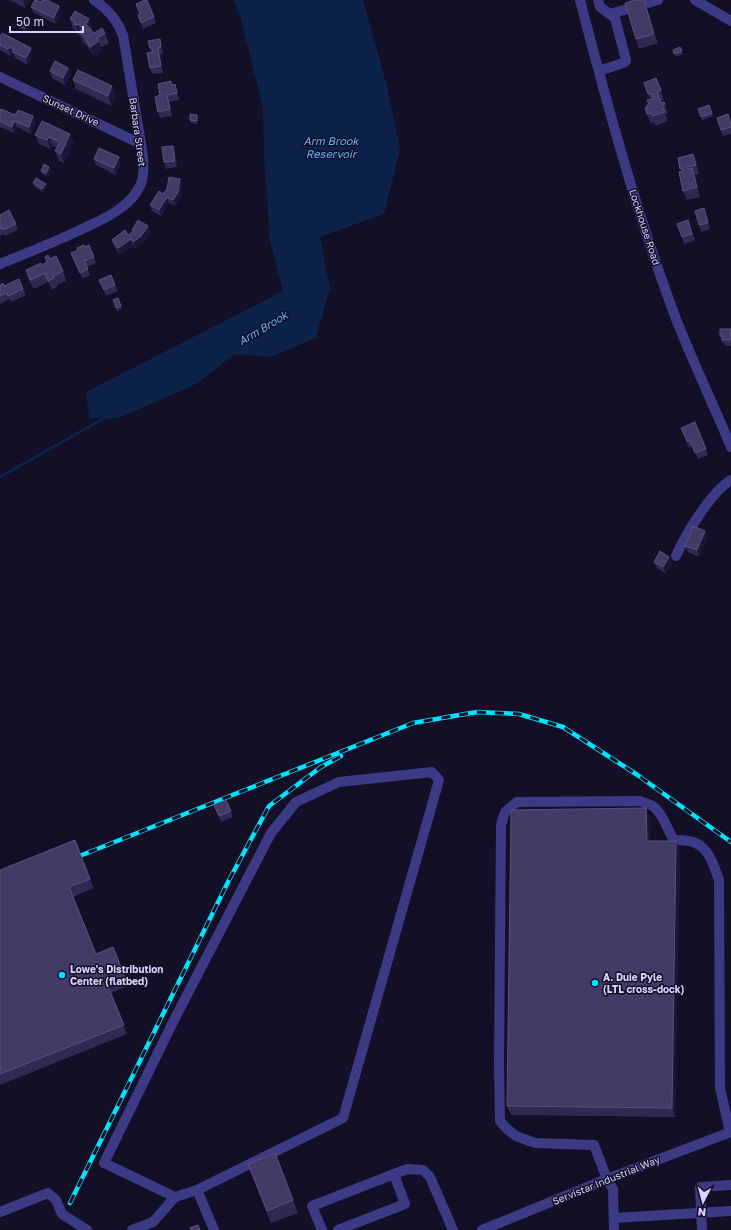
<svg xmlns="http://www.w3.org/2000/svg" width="731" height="1230" font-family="'Golos Text',sans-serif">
  <rect width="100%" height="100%" fill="#130f26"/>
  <polygon fill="#0c2248" points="233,0 363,0 387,86 400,149 384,214 320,237 330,288 316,338 270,357 235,354 196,384 119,418 89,418 86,392 283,291 270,241 264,158 263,108 240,15"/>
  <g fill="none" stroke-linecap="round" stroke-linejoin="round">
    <polyline stroke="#0c2248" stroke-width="3" points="0,477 108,416"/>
    <g stroke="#3d3a85" stroke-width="10">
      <path d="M580,0C608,108 637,215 676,319C693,362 713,404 731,447"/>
      <polyline points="598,0 600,7 615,18 626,60 625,62 623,63 599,71"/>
      <polyline points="695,0 731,21"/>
      <polyline points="610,14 658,0"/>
      <polyline points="0,77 141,144"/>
      <path d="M0,264C27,253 55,242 82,229C95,223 110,217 122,207C129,202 136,194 140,186C145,175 144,162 142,150L123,35C117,19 108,9 94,0"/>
      <path d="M676,556C685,535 711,492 731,480"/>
      <polyline points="197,1190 175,1197 104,1163 174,1020 271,833 296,802 339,782 432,772 439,780 343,1118 197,1190 214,1230"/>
      <polyline points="0,1212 48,1193 56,1200 62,1214 87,1230"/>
      <polyline points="614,1218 731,1211"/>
      <polyline points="132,1230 153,1222 175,1197"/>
      <polyline points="322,1230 312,1206 407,1169 423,1170 430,1177 453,1230"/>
      <polyline points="338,1230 405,1204 394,1174"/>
      <polyline points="482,1230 607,1179 731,1132"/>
      <path d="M614,1230L613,1189L607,1179L594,1145L535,1143L516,1136L507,1129L500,1121L499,1064L501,825L505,812L517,802L640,801C644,803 650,804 654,807C664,815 667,830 674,840C680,840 687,840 693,842C709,847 714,866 719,880L720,1088L730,1132"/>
      <polyline points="702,1230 700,1187 731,1185"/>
    </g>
    <g stroke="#00e5ff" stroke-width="4.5">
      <g id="rail">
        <polyline points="72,859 413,723 477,712 519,714 563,727 636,774 731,842"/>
        <polyline points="70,1203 228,882 269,806 321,767 341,756"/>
      </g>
    </g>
    <use href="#rail" stroke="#130f26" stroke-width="3" stroke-dasharray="9" stroke-linecap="butt"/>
  </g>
  <g fill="#312854">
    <polygon points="10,0 29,0 25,8"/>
    <polygon points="644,0 658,43 639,49 636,39"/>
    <polygon points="41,2 59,6 62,12 56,24 34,13 31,7"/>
    <polygon points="136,4 154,17 156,23 143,29 138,15 140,14"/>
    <polygon points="70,19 92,28 91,30 94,33 105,33 109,43 101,47 102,51 94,56 87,46 83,42 80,35 80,36 77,34 76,30 73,29"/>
    <polygon points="20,26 29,26 26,31 21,29"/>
    <polygon points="0,37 33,54 28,65 15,58 14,54 12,53 11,56 0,50"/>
    <polygon points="160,39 162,45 163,54 160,54 163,73 152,74 150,68 151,52 150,48"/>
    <polygon points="680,47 683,54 676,57 673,50"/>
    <polygon points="68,68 71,74 65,85 52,78 50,71"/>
    <polygon points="656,78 664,100 661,101 661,103 664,102 668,113 665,114 668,121 656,126 654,122 651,124 645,108 647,108 649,104 650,99 644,83"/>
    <polygon points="73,80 112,86 116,95 111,106 76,89"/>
    <polygon points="171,81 172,85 175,84 177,90 179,100 169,102 172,116 160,118 158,112 160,95"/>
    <polygon points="709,105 713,116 702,120 698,109"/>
    <polygon points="0,112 15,115 36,123 31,134 17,127 14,133 0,127"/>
    <polygon points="198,118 198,124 191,123 190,120"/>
    <polygon points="717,118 731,123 731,134 723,136"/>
    <polygon points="42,121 74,143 64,163 59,161 55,151 57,148 52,146 51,149 39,144 35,135"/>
    <polygon points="173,146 175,152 177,167 166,169 164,162"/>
    <polygon points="693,154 697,164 699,174 695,175 700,197 687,200 683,191 681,171 678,158"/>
    <polygon points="94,159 121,164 116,175 96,165"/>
    <polygon points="49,167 51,170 48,176 42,174 41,171"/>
    <polygon points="180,179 182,185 180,198 175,206 169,203 161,216 152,211 150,205"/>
    <polygon points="33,183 47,187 43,192 34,186"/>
    <polygon points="0,215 16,224 18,230 5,236 4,234 0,236"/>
    <polygon points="706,215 710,229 701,232 699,225"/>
    <polygon points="688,220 695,240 684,244 677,224"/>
    <polygon points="148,226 151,233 143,243 135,248 133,246 120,255 114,246 112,240 128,235 133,232 132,230"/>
    <polygon points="85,247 94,257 96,263 87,267 90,275 83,279 71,253"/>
    <polygon points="45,257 50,259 63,271 66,281 57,285 57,287 52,290 48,282 34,289 29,280 26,270 42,265 47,262"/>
    <polygon points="99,280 115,285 118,291 106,296"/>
    <polygon points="0,285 23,289 26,295 11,302 9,299 0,304"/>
    <polygon points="118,298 122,309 117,311 113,300"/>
    <polygon points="731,329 731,346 725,346 724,343 722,343 720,336"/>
    <polygon points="681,428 706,449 708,455 698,459 692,446 689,448"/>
    <polygon points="705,531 707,537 699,557 688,552 685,546"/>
    <polygon points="654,562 672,563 666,573 657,568"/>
    <polygon points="214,805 231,811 233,817 221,822"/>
    <polygon points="646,808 649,818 650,841 676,841 680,851 675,1117 511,1115 507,1106"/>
    <polygon points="0,870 90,879 94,888 73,897 96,954 125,977 128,986 111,993 127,1034 0,1085"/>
    <polygon points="248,1164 293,1200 298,1213 271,1223"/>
  </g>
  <g fill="#1d163a">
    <polygon points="23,0 29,0 25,8 23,1"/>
    <polygon points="644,0 647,7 658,43 654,34"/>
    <polygon points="59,6 62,12 56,24 54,18"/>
    <polygon points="89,19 92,28 89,34 86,24"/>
    <polygon points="27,22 29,26 26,31 25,28"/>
    <polygon points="78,24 81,34 79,33 80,36 76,26"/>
    <polygon points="160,39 162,45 163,54 161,47"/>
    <polygon points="99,41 102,51 94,56 90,47"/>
    <polygon points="10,47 12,53 11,56 8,49"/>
    <polygon points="31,48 33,54 28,65 26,58"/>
    <polygon points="158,48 160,54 163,73 161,66"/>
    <polygon points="68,68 71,74 65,85 63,78"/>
    <polygon points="175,84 177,90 179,100 177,93"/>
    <polygon points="112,86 116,95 111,106 108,96"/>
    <polygon points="197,115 198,118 198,124 197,121"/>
    <polygon points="33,116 36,123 31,134 29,127"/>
    <polygon points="14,121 17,127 14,133 12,127"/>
    <polygon points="70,134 74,143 64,163 61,154"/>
    <polygon points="49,137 52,146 51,149 47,140"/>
    <polygon points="173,146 175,152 177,167 175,161"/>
    <polygon points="693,154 697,164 699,174 696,165"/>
    <polygon points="119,157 121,164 116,175 114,168"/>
    <polygon points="49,167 51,170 48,176 46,173"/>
    <polygon points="692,168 696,178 700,197 697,187"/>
    <polygon points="180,179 182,185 180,198 175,206 173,200"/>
    <polygon points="46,184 47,187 43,192 42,189"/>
    <polygon points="167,197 169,203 161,216 159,210"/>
    <polygon points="148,226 151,233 143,243 135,248 133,242"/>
    <polygon points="131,239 133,246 120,255 118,248"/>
    <polygon points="705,531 707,537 699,557 697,550"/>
    <polygon points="669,557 672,563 666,573 663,567"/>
    <polygon points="646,808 649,818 650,850 647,841"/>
    <polygon points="676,841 680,851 675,1117 672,1108"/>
  </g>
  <g fill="#433a66" stroke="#5a527e">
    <polygon points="35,0 41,2 42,0 47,0 59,6 54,18 31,7"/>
    <polygon points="145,0 147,0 154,17 141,23 138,15 140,14 136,4"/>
    <polygon points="635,0 644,0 654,34 636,39 625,3"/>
    <polygon points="75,11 89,19 86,24 94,33 102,28 105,33 97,38 99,41 90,47 84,36 79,33 83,28 78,24 76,26 74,24 75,22 70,19"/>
    <polygon points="23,20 27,22 25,28 20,26"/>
    <polygon points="2,33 31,48 26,58 13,52 14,49 10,47 8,49 0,45 0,37"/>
    <polygon points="160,39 161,47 158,48 161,66 150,68 147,53 153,52 152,48 150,48 148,41"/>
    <polygon points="680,47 682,51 674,54 673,50"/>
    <polygon points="55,61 68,68 63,78 50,71"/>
    <polygon points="78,70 112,86 108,96 73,80"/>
    <polygon points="656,78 661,90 657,92 661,103 664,102 665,104 662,105 665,112 652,116 651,113 647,114 645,108 647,108 646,106 649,104 647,100 653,99 651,93 648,94 644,83"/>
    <polygon points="171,81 171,85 175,84 177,93 167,95 170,109 158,112 155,97 160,95 158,84"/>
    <polygon points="709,105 712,113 701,117 698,109"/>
    <polygon points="1,109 15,115 18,110 33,116 29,127 14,121 12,127 0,121 0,112"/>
    <polygon points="190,114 197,115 197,121 190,120"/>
    <polygon points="728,114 731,124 731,127 721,130 717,118"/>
    <polygon points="42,121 70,134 61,154 55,151 60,142 49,137 47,140 35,135"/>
    <polygon points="173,146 175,161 164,162 162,147"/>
    <polygon points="99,148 119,157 114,168 94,159"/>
    <polygon points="693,154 696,165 687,167 688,169 692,168 697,187 683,191 679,172 683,171 682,168 680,169 678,158"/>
    <polygon points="44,164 49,167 46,173 41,171"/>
    <polygon points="169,177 180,179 178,192 173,200 167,197 159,210 150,205 159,191 163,194 167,189"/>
    <polygon points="36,178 46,184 42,189 33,183"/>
    <polygon points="704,208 708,223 699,225 695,211"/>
    <polygon points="9,210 16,224 3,230 2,228 0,229 0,215"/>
    <polygon points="138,220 148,226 141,236 133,242 131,239 118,248 112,240 125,230 128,235 134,231 132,230"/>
    <polygon points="688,220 692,234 682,237 677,224"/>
    <polygon points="84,245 85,247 89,245 94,257 84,261 88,269 80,273 71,253 78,250 77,248"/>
    <polygon points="48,255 50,259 56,256 63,271 53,276 54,278 48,281 45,273 30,280 26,270 41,263 42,265 47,262 45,257"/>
    <polygon points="111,275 115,285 104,290 99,280"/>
    <polygon points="19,279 23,289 8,296 7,293 0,296 0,285 3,283 4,286"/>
    <polygon points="118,298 121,306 116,308 113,300"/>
    <polygon points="720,329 731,329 730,340 722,340 723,336 720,336"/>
    <polygon points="695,422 706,449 695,453 690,440 687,441 681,428"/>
    <polygon points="693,526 705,531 697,550 685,546"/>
    <polygon points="660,551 669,557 663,567 654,562"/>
    <polygon points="226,800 231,811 219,816 214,805"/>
    <polygon points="646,808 647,841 676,841 672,1108 507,1106 511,810"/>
    <polygon points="75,840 90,879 69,887 96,954 113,947 125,977 107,984 124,1025 0,1074 0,870"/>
    <polygon points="275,1153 293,1200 267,1211 248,1164"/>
    <polygon points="198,1225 200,1230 191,1230 190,1228"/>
  </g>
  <g fill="#00e5ff" stroke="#130f26" stroke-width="1.5">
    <circle cx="62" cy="975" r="4"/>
    <circle cx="595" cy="983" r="4"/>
  </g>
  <g text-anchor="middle" stroke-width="3" stroke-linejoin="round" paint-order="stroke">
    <g font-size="10" fill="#d9d4ff" stroke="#130f26">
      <text transform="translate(71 110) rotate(25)" y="4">Sunset Drive</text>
      <text transform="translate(138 132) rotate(82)" y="4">Barbara Street</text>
      <text transform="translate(645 227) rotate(72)" y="4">Lockhouse Road</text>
      <text transform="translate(606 1180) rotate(-22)" y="4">Servistar Industrial Way</text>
    </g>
    <g font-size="10" font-weight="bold" fill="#d9d4ff" stroke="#130f26" text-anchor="start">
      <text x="70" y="973">Lowe's Distribution<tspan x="70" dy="12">Center (flatbed)</tspan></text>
      <text x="603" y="981">A. Duie Pyle<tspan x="603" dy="12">(LTL cross-dock)</tspan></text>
    </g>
    <g font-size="11" font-style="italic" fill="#62b6ff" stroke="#130f26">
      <text x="331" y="145">Arm Brook<tspan x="331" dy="13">Reservoir</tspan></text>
      <text transform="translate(263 328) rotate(-31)" y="4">Arm Brook</text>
    </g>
  </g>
  <g transform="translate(703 1202) rotate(186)" stroke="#130f26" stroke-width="3" paint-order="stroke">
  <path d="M0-3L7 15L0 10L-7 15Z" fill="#d9d4ff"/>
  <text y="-6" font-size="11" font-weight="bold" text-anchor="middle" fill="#d9d4ff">N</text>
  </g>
  <path d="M10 26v6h73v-6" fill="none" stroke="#d9d4ff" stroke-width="2"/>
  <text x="16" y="26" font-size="12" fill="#d9d4ff" stroke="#130f26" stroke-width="3" paint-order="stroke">50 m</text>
</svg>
